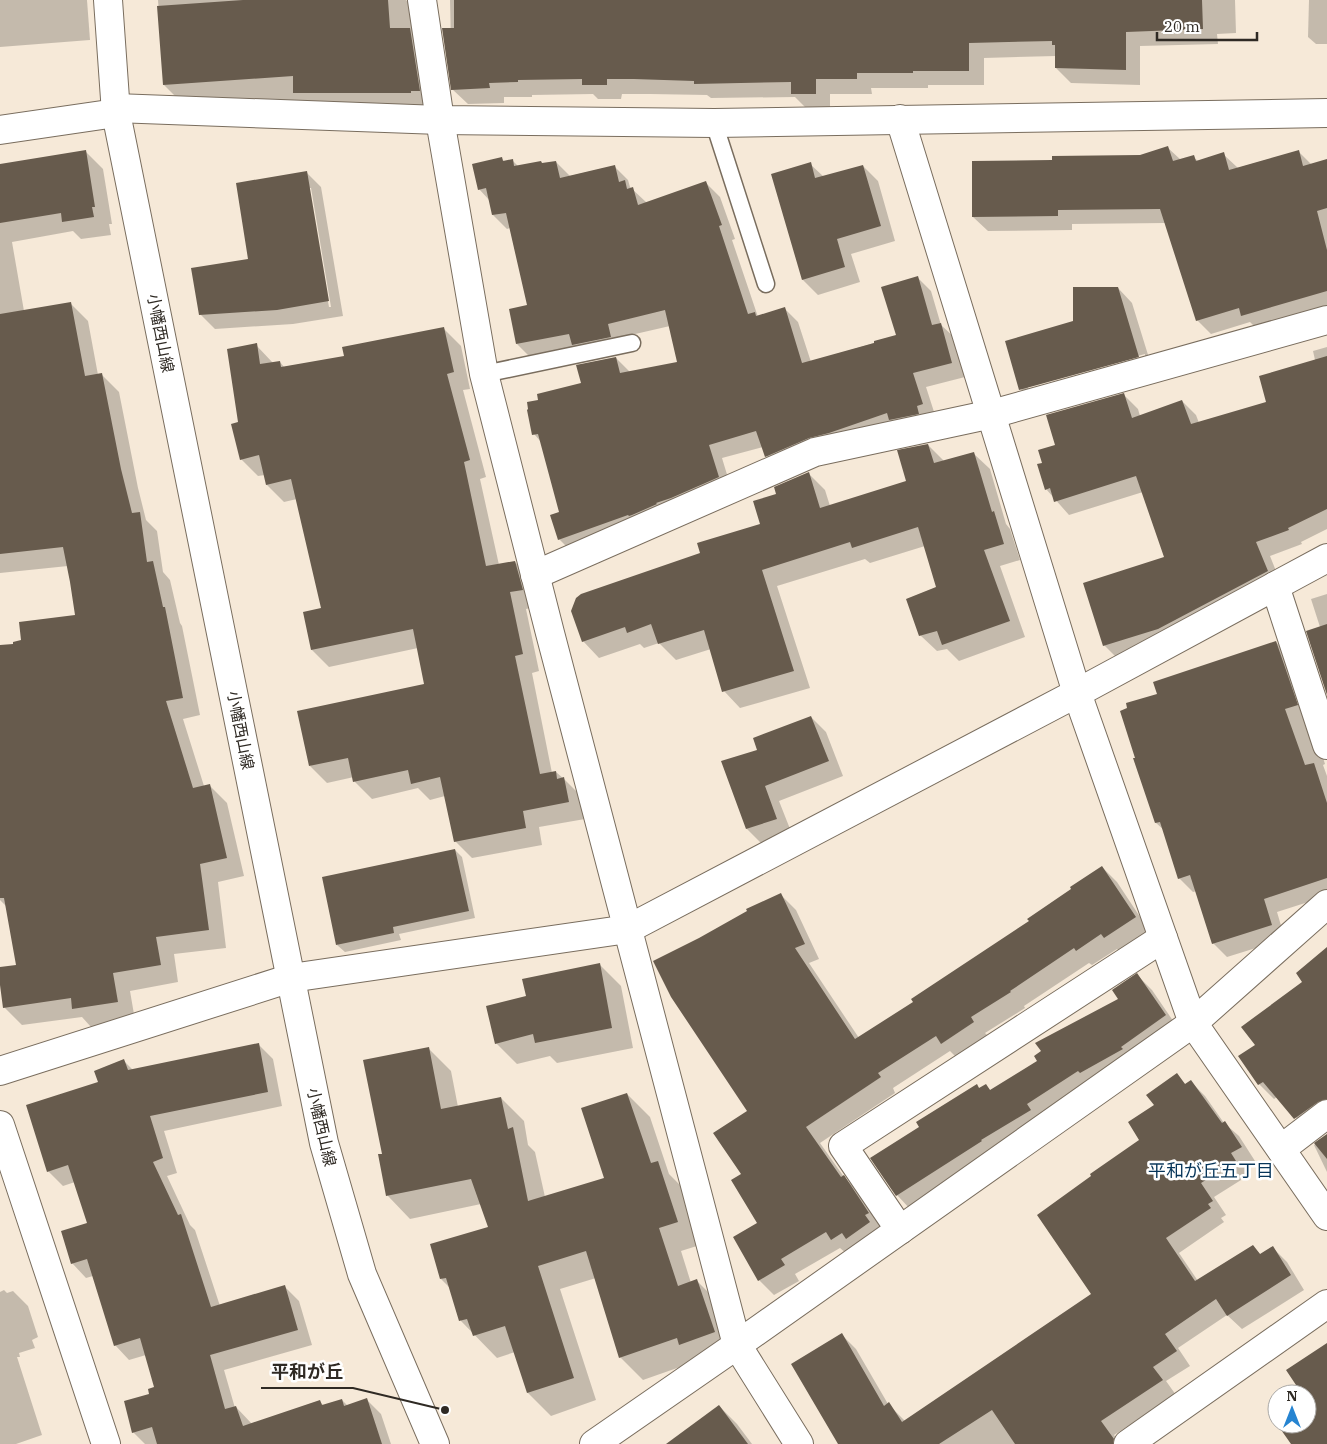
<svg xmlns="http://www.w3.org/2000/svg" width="1327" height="1444" font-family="'IBM Plex Serif','Noto Sans JP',serif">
  <rect width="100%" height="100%" fill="#f6e9d8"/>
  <g fill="#0003" fill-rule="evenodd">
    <polygon points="0,0 87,0 90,40 0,47"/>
    <polygon points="158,0 406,0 415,9 439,119 192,113 164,85"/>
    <polygon points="450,0 1235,0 1236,33 1217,34 1218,44 1140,46 1140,85 1071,83 1056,68 1056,56 984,58 984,85 928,85 928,88 871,88 872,94 830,94 830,108 807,109 795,97 711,98 707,95 650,94 622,94 621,99 598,99 593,94 532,95 532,97 504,97 504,103 468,104 452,89"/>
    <polygon points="1309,0 1327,0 1327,44 1316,44 1308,37"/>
    <polygon points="1168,148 1181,160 1193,157 1198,161 1223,154 1238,168 1298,151 1312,165 1327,160 1327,309 1257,329 1250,322 1211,334 1197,320 1166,223 1072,224 1072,230 988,231 973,217 1053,161 1140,156"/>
    <polygon points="85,151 103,169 112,224 109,224 111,235 81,239 73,231 12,242 24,311 70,303 88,321 98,375 101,374 119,392 138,488 146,520 157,531 163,572 170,580 180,623 182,626 200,715 183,719 204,786 209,785 227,803 244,876 218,882 226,948 174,954 178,982 130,991 135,1020 91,1027 82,1017 22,1025 4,1007 0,976 0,968 18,966 7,907 0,900 0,646 15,645 76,616 68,566 0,573 0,185"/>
    <polygon points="502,159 505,162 512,160 519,167 556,162 570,176 614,166 628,180 630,187 647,203 706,183 720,197 735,239 732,240 758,317 784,308 798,322 811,362 897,336 917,277 931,291 941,325 955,338 965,377 926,387 936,418 780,470 766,456 763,447 722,458 732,491 573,553 559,539 561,512 542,443 534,434 540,401 582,384 616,358 630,372 678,363 670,326 531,358 517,344 528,306 510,228 507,229 493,215 490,201 479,189"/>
    <polygon points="810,164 824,177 863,166 878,181 895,241 851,254 860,282 818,295 803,280"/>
    <path d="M306,172L321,187L343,316L293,324L215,329L200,314L250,260ZM308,188H311L331,307H329Z"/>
    <path d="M1118,288L1132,303L1153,371L1035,404L1021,389ZM1145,354V356L1028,389V386Z"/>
    <polygon points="444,329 461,346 470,389 463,390 486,477 480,479 499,565 515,562 532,579 539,606 526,609 539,671 532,673 552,773 556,772 564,779 581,796 585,819 539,827 542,845 472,858 455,841 445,796 430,800 418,788 372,799 355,782 354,777 327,783 310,766 426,685 418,648 329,667 312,650 304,613 322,609 297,499 284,502 267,485 265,475 258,476 241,459 239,423 256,345 273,363 280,362 284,367 345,357"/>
    <polygon points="1327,347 1327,529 1301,542 1302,544 1270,556 1282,586 1119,660 1104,645 1165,558 1143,492 1069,515 1046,489 1044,464 1056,446 1124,395 1138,409 1140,416 1182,401 1196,415 1199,423 1268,403 1315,360 1313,351"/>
    <polygon points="928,445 944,461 973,453 990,469 1006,524 1010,529 1020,560 1000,566 1025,637 959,661 947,649 937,651 920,635 938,588 925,546 870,563 865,559 777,586 810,688 740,708 724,691 711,649 676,660 659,643 644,648 640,644 599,658 583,641 702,554 762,524 778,494 808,473 825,490 830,506 908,482"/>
    <polygon points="1327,594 1327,691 1320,627 1311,599"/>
    <polygon points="1276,642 1290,656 1325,764 1323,765 1327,776 1327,896 1277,912 1285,939 1227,957 1213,943 1197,891 1193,892 1179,878 1164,830 1156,823 1159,695"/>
    <polygon points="811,717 826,732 843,776 779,801 792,834 762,844 747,829 759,751"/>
    <polygon points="455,850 462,857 475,918 399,934 401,940 345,952 337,945"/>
    <polygon points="1102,867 1117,882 1150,932 1120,952 1117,949 1092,965 1089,963 1024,1006 1025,1008 985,1033 989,1037 957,1058 950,1051 893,1088 895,1093 820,1143 844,1177 859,1192 883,1228 847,1254 840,1248 795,1274 799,1281 774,1295 759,1280 758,1224 743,1175 748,1112 781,895 796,910 819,959 809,963 859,1038 915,1003 1031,921"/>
    <polygon points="1327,949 1327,1120 1310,1133 1277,1097 1274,1099 1259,1084 1257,1045"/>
    <polygon points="600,965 621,986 633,1048 557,1063 550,1056 517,1064 496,1043 527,997"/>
    <polygon points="1137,975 1152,990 1180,1031 911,1210 897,1195 920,1127 977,1086 980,1089 986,1086 991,1091 1038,1061 1120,999"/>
    <polygon points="258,1044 273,1059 282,1106 164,1131 177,1173 167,1176 190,1225 195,1230 220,1306 285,1287 299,1301 312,1345 224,1370 235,1408 236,1407 252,1424 320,1402 324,1406 342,1400 348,1406 366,1399 381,1414 391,1444 145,1444 133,1432 156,1388 146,1355 129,1360 115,1345 93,1276 86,1278 72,1263 88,1224 75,1182 63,1186 48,1171 100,1083 123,1060 133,1070"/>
    <polygon points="428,1048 451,1071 458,1107 501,1098 524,1121 528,1145 535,1152 545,1197 605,1179 627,1094 650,1117 669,1174 680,1185 700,1245 681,1251 691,1283 697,1281 720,1304 737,1355 697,1361 643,1380 620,1357 596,1278 560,1289 596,1400 551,1416 528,1393 515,1352 497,1358 461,1321 450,1288 441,1279 490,1228 481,1204 410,1219 388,1196 379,1156 384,1155"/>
    <polygon points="1176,1075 1186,1085 1191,1082 1205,1096 1224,1123 1239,1136 1255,1161 1245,1168 1249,1175 1214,1197 1226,1215 1221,1218 1224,1222 1179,1253 1198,1281 1253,1247 1261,1255 1273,1248 1287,1262 1304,1290 1242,1329 1227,1315 1178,1348 1190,1366 1166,1381 1176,1395 1114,1435 1120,1444 839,1444 842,1335 856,1349 888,1404 905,1421 1093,1294 1140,1140 1155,1106"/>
    <polygon points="1327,1135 1327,1172 1314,1145"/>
    <polygon points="4,1290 7,1293 13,1291 28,1306 38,1337 32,1340 35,1348 19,1353 20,1357 17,1357 42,1435 16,1444 0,1444 0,1292"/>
    <polygon points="719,1406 737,1424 752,1444 668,1444"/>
  </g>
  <g fill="#675b4d">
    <polygon points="243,0 388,0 390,28 410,28 420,91 411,91 411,93 293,93 293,76 163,85 157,6"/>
    <polygon points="454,0 1202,0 1203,29 1126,32 1126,70 1055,68 1055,45 1052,45 1052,41 969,43 969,71 913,71 913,73 857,73 857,79 816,79 816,94 791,94 791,82 694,84 694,81 634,79 607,79 607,85 582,85 582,79 518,80 518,82 489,83 490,88 451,90 442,28 454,28"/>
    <polygon points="1168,146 1173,161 1194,155 1196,161 1224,152 1229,170 1299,150 1303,166 1327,159 1327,208 1317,211 1327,250 1327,291 1241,316 1239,308 1196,321 1160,209 1058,210 1058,216 972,217 972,161 1052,160 1052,156 1140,155"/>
    <polygon points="86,150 95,207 92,207 94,217 62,222 61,213 0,223 0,164"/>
    <polygon points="502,157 503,161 513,159 514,166 541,161 542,163 556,161 560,178 615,165 619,182 625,180 627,189 633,187 638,205 706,181 722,225 719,226 748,314 755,312 756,316 785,307 802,363 874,343 874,341 896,335 881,287 918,276 932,325 941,323 952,363 913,373 923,404 917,406 919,414 889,420 887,413 829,433 809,438 765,457 756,431 709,445 719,477 671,498 656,503 657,504 632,515 629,516 628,515 558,540 550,515 559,512 538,434 532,435 527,410 528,409 527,402 538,400 537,394 581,383 576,365 616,357 620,373 677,362 665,310 608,324 611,337 572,345 569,334 516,344 509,309 527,305 506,213 492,215 486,188 478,190 472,164"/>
    <polygon points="811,162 815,178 863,165 881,226 837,239 845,267 802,280 771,174"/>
    <polygon points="307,171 329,301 277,310 199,315 191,268 248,259 236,183"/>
    <polygon points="1073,287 1118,287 1139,357 1019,390 1005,341 1073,321"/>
    <polygon points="71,302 85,376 102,373 121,469 132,513 140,512 147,562 153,561 163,607 165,607 183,698 166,701 193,788 210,784 227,858 200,864 209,930 156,937 161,965 113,973 118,1002 72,1009 71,998 3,1008 0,985 0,967 16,965 4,898 0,898 0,645 13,644 13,642 21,640 19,622 75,615 70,582 63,547 0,554 0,314"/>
    <polygon points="444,327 454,372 447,374 470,460 464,462 486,566 515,561 523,590 510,592 523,654 515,656 540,774 556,771 557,779 564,777 569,802 523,811 526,828 454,842 440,777 411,784 408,770 353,782 348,758 309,766 297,711 424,684 413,629 311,650 303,612 321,608 291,479 266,485 259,455 240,460 231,424 238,422 227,349 257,343 260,364 280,361 281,367 344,356 342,347"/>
    <polygon points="1327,356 1327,509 1288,528 1289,530 1256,542 1268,571 1158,629 1103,646 1083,583 1164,557 1136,476 1054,502 1050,488 1045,490 1037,464 1042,463 1038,450 1055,445 1046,415 1124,393 1132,418 1182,400 1191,424 1266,402 1259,376"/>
    <polygon points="928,444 934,463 974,452 992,512 994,511 1004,544 984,550 1010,621 942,645 937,631 919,636 906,599 936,587 918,527 852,548 850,542 762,570 794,671 722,692 704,630 658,644 651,624 627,633 625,627 582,642 571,611 576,598 581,594 700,553 697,543 760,524 753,501 776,494 774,487 809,472 820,508 906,481 897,450"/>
    <polygon points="1327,624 1327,695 1306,631"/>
    <polygon points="1276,641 1298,705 1285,709 1305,765 1314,763 1327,803 1327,878 1264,899 1272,925 1212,944 1190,875 1178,879 1160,822 1155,823 1133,758 1135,758 1120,711 1127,708 1126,703 1157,694 1153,682"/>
    <polygon points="811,716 829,761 765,786 777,819 746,829 721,761 757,750 753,738"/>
    <polygon points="455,849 469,911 393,927 394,933 336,945 322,877"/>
    <polygon points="1102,866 1136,917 1104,938 1101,934 1076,951 1074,948 1010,991 1011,992 971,1017 974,1022 941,1044 936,1036 878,1073 881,1077 806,1127 841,1177 844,1175 869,1213 865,1215 870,1222 846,1239 842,1233 831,1240 826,1232 781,1259 785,1265 758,1281 733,1237 757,1223 731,1180 741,1174 713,1133 747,1111 671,997 653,961 699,938 747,911 746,909 781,893 805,944 795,948 855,1039 913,1002 911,999 1029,921 1027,919 1071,889 1070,887"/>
    <polygon points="1327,947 1327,1099 1318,1102 1294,1119 1263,1082 1258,1085 1238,1056 1255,1045 1241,1027 1302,982 1296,973"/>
    <polygon points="600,963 612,1028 535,1043 533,1034 495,1044 486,1006 526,996 522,979"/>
    <polygon points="1137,973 1166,1015 1121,1047 1123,1049 1080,1073 1078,1071 1027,1104 1031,1110 981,1140 982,1141 896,1196 870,1158 919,1127 916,1122 977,1084 979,1088 986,1084 990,1090 1037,1061 1034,1056 1041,1051 1035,1043 1118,999 1112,990"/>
    <polygon points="259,1043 268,1092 150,1116 163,1158 153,1162 178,1215 181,1214 211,1307 285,1285 298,1330 210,1355 225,1409 236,1406 243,1426 320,1400 322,1405 342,1399 344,1406 367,1398 382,1444 157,1444 152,1427 132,1433 124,1401 149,1394 148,1389 154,1387 140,1338 114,1346 87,1259 71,1264 61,1231 87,1223 68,1165 47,1172 26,1105 98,1082 94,1071 124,1059 128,1070"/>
    <polygon points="429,1047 441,1109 501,1097 508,1129 513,1127 528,1201 604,1178 581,1108 627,1093 651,1163 658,1161 678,1222 659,1228 678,1286 697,1279 715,1332 679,1345 677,1338 619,1358 586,1251 538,1266 574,1378 527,1393 505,1326 473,1336 467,1319 459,1321 446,1278 440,1279 430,1244 488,1227 471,1179 386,1196 378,1154 382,1154 363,1060"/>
    <polygon points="1177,1073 1185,1084 1191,1080 1222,1123 1225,1121 1242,1147 1231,1153 1236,1161 1201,1183 1213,1201 1208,1204 1211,1208 1166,1238 1195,1281 1253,1245 1260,1254 1273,1246 1291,1275 1227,1316 1216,1299 1165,1334 1177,1351 1153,1367 1163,1380 1101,1421 1114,1439 1113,1444 1015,1444 992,1410 939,1444 838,1444 791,1364 842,1333 884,1406 889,1402 902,1422 1091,1294 1037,1215 1091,1176 1090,1174 1139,1140 1128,1122 1154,1105 1146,1095"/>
    <polygon points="1327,1134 1327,1159 1314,1143"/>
    <polygon points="1327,1343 1327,1444 1291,1444 1272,1417 1277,1413 1277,1424 1307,1424 1307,1394 1302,1394 1286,1370"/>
    <polygon points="719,1405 748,1444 666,1444"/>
  </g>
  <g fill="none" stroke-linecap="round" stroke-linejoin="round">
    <g stroke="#796d5e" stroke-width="19">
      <g id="service">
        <polyline points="714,123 766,284"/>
        <polyline points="484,374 632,343"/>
      </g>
    </g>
    <g stroke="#796d5e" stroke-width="30">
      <g id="minor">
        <polyline points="422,0 440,120 484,374 550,633 737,1345 799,1444"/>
        <polyline points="900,119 1077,693 1193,1023 1327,1216"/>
        <polyline points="0,130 116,113"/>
        <polyline points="535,575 815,452 992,414 1327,320"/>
        <polyline points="1275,586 1327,745"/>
        <polyline points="0,1071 291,978 628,929 1077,693 1327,558"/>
        <polyline points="0,1125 106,1444"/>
        <polyline points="1281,1149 1327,1114"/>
        <polyline points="900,1230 843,1146 1163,938"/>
        <polyline points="594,1444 737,1345 1193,1023 1327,904"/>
        <polyline points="1128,1444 1327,1304"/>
      </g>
    </g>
    <g stroke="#796d5e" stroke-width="30">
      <g id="tertiary">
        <polyline points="108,0 116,113 324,1143 362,1274 435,1444"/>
        <polyline points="115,108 440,120 714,123 1327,113"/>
      </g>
    </g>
    <use href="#service" stroke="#fff" stroke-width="16"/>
    <use href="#minor" stroke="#fff" stroke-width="28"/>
    <use href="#tertiary" stroke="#fff" stroke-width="28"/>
  </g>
  <g text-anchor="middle" stroke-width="5" stroke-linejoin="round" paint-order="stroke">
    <g font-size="16" fill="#2f2a24" stroke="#fff">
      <text transform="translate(161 333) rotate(79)" y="6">小幡西山線</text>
      <text transform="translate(241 730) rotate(79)" y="6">小幡西山線</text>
      <text transform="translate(322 1127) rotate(77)" y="6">小幡西山線</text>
    </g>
    <g font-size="18" fill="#073559" stroke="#fff">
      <text x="1211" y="1177">平和が丘五丁目</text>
    </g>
  </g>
  <path fill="none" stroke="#2f2a24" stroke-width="2" d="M445 1410L353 1388H261"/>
  <circle fill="#2f2a24" stroke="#fff" stroke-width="2" cx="445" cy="1410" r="5"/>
  <g font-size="18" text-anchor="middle" font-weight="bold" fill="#2f2a24" stroke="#fff" stroke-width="5" stroke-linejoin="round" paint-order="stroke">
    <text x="307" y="1378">平和が丘</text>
  </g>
  <g transform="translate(1292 1409)"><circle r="24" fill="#ffffff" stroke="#acaaa7"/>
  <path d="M0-4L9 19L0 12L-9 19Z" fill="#2684d1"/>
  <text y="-8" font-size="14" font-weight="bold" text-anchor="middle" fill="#2f2a24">N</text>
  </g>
  <path d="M1157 32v8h100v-8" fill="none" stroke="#2f2a24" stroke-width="2.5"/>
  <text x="1164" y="32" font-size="15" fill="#2f2a24" stroke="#ffffff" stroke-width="4" paint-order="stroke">20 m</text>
</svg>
